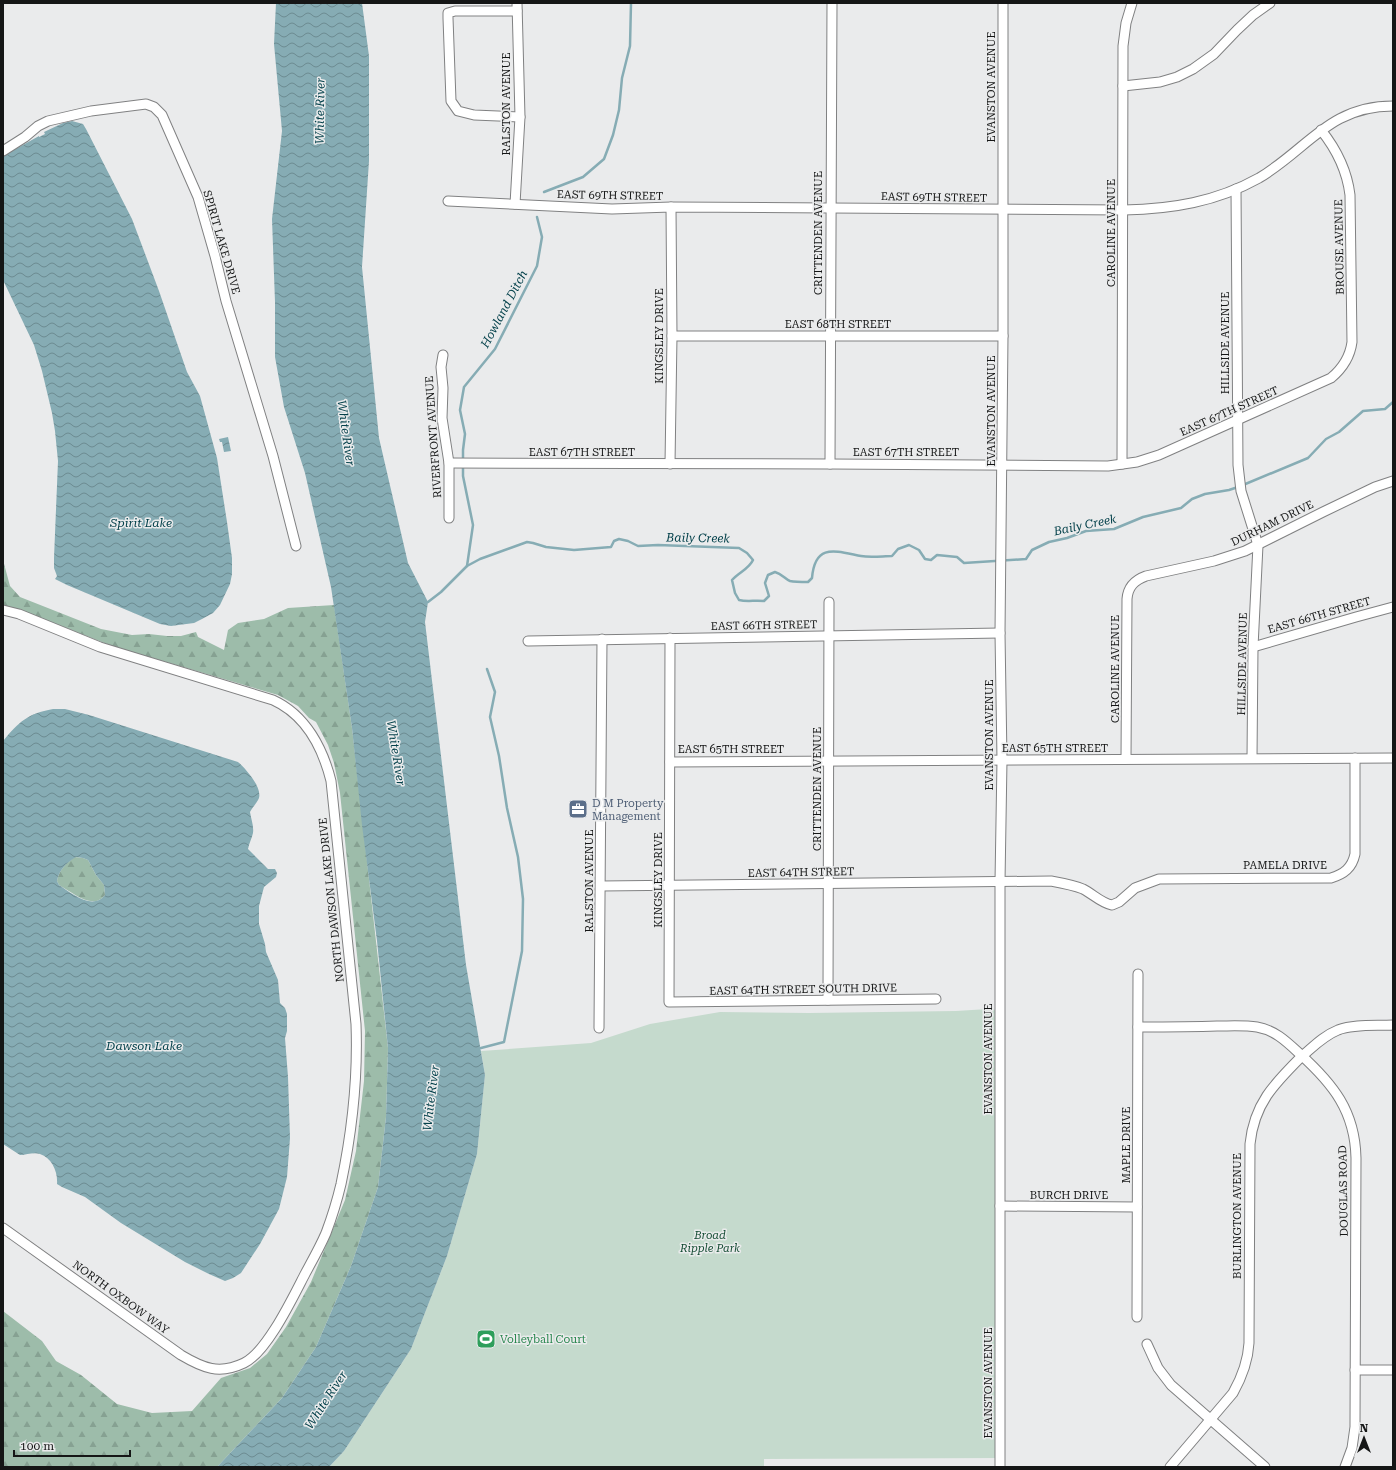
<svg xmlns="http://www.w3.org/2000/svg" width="1396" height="1470" font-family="'Roboto Serif',serif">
  <defs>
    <pattern id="forest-firs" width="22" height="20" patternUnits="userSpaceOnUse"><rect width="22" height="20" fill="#9dbcaa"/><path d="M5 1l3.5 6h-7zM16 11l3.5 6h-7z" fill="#86a192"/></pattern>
    <pattern id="water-waves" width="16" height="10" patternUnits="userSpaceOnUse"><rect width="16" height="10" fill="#86acb4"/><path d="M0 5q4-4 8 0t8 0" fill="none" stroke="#6c8b91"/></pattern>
  </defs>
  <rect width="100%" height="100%" fill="#eaebec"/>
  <g fill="url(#forest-firs)">
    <polygon points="3,560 10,586 20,597 101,629 132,635 149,634 167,636 181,636 196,632 198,637 224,650 228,630 238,623 264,619 288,608 334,605 352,728 388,1048 386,1117 378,1187 351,1266 316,1347 282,1398 217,1467 3,1467 3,1311 42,1341 56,1361 81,1375 117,1404 152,1413 192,1411 221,1378 250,1368 267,1354 286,1327 311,1282 345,1200 356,1151 364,1081 365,1031 340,793 334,763 328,745 316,722 309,718 298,706 278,695 112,646 36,616 3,606"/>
    <path d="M75,857L83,858L88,860L96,875L104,885L105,895C93,911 72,892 59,885L57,881C59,870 66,863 75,857Z"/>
  </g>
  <polygon fill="#c5dacd" points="988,1009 1000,1010 1000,1458 764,1459 764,1467 329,1467 344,1451 411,1349 447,1256 477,1154 485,1075 481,1051 591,1043 650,1024 720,1012 809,1013 956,1011"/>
  <g fill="url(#water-waves)" fill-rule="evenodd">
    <polygon points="276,3 362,3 369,56 369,161 362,267 379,438 408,563 428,602 425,622 466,965 485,1075 477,1154 447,1256 411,1349 344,1451 329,1467 217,1467 282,1398 316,1347 351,1266 378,1187 386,1117 388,1048 377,941 362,825 352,728 331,587 305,473 284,407 275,357 275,302 272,219 282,131 274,44"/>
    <polygon points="72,121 83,124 86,129 132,219 159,291 187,372 200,396 217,458 227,522 232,558 232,574 230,584 220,605 213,613 202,619 194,623 171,626 160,624 67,585 55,579 57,576 54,568 54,558 58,461 55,431 52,413 42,371 34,345 3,280 3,156 39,136 39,137 45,134 44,132 63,123"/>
    <polygon points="228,437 231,451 224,452 222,442 220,442 219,439"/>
    <path d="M53,709H65L89,715L238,762C246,769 262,787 259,798C257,803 252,808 250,812C251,819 254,826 253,833C252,838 249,843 248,849L268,869H275L277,873L276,877L264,887L259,906V924L265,944L266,952L278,980L280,1003L285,1008L287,1014V1031L285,1038L288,1077L290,1138L287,1177L279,1209L260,1244L241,1273L233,1278L225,1281L209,1274L185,1262L121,1223L85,1197L62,1187L57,1184C58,1172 52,1158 40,1154C33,1152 27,1155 20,1155L3,1144V741C20,721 27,714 53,709ZM76,857L83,858L88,860L96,875L104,885L105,895C93,911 71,893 59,885L57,881C59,870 66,863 76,857Z"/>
  </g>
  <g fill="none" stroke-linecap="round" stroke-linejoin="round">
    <g stroke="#86acb4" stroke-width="2.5">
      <polyline points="544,192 583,177 604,159 613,135 619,110 622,78 630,46 631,3"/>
      <polyline points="1243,485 1308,458 1326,439 1339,432 1363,411 1385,409 1393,402"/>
      <polyline points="467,566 473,525 463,476 463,450 465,434 460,410 464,387 495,349 537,266 542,237 537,217"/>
      <path d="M428,602L441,592L467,566L480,559L527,542L533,543L546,547L574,550L611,547L614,541L619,539L628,541L638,546L658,545L739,548L747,553L753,560C749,569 739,572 732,580L735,593L739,600C747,602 755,600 764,601L769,596L765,583L768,575L775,572C782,574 785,579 790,581C795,582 802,582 808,582L812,578C815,543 835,551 861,556C871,558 883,556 892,556L898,549L909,545L919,550L925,559L931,560L937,555L957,557L964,563L1026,559L1032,550L1049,542L1067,538L1086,531L1114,529L1143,517L1181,508L1192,499L1205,494L1229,490L1238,487"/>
      <polyline points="481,1048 504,1042 522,951 523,899 518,857 507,808 499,756 490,717 495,692 487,669"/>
    </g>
    <g stroke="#808182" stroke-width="11">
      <g id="street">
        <polyline points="517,11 455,11 448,13 448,18 451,101 458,111 474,115 520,117"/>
        <polyline points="1123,86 1160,82 1177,77 1193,69 1214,54 1237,30 1253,15 1270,3"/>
        <polyline points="3,151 25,137 38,126 48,121 91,111 146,104 154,107 162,115 198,197 215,256 226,301 273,456 296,546"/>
        <polyline points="1236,189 1238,465 1241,491 1258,545 1253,647 1252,758"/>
        <path d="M448,201L612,209L671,207L830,208L1124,210C1172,209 1216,202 1259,178C1308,149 1329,106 1393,106"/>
        <polyline points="515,204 520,117 517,3"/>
        <polyline points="672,336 1003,336"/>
        <polyline points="443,355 441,367 443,388 442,418 449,463 449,518"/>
        <path d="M449,463L830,464L1108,466L1137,462L1159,455L1331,378C1343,368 1350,357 1352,342L1350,195C1347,170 1337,150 1321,130"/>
        <polyline points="670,464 672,336 671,207"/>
        <polyline points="830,464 832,3"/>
        <polyline points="1122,464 1123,46 1126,23 1132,3"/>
        <path d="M3,610L19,614L100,647L273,700C306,715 323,749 331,781L356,1024C358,1077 352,1132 341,1184C337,1201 332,1217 326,1233C320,1247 312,1261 305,1274C293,1297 267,1352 244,1363C219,1375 203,1368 181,1355L3,1228"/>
        <polyline points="670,638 669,1002 936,999"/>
        <path d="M528,641C685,638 843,636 1000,633"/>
        <polyline points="1253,647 1356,617 1393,607"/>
        <path d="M1126,759L1127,599C1128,586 1135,580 1146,576L1214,561L1245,551L1323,512L1375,487L1393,481"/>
        <polyline points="670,762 1393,758"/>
        <path d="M601,886L1051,881C1062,883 1073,885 1083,889C1093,894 1101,903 1112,905L1119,902L1135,888L1159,879L1331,878C1344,874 1352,868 1355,854V758"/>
        <polyline points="828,1000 829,602"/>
        <path d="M1138,1027C1164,1027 1191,1027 1217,1026C1230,1026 1244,1025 1257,1027C1275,1030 1287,1042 1300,1054C1333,1084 1355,1111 1356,1158L1355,1427L1352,1448L1345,1467"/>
        <polyline points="599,1028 602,639"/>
        <polyline points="1000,1206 1137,1207"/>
        <polyline points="1137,1317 1138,974"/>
        <polyline points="1147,1344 1158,1368 1171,1385 1265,1467"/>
        <polyline points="1355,1370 1393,1370"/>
        <polyline points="1000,1467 1000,882 1002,760 1000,633 1003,336 1003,3"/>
        <path d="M1170,1467L1233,1393C1242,1377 1248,1361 1249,1343L1250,1144C1254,1104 1274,1084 1301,1057C1313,1047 1323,1036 1338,1030C1355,1024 1375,1026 1393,1025"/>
      </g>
    </g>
    <use href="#street" stroke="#fff" stroke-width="9"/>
  </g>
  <defs>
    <g id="office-square" transform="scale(1)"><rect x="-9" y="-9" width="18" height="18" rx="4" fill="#5c6f8a" stroke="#eaebec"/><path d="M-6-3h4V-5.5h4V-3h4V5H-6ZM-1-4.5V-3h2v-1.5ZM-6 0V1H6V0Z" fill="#fff"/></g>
    <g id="stadium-square" transform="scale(1)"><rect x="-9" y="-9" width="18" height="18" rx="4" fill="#2e9e5b" stroke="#eaebec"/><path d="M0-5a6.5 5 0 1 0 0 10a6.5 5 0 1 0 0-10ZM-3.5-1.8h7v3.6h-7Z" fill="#fff"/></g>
  </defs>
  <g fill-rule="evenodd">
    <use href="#office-square" x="578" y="809"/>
    <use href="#stadium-square" x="486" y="1339"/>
  </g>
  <g text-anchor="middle" stroke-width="3" stroke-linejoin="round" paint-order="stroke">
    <g font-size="11" fill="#151616" stroke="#eaebec">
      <text transform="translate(991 87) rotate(-90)" y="4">EVANSTON AVENUE</text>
      <text transform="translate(506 104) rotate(-90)" y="4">RALSTON AVENUE</text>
      <text transform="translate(610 195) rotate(1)" y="4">EAST 69TH STREET</text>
      <text transform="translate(934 197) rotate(1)" y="4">EAST 69TH STREET</text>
      <text transform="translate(818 233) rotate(-90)" y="4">CRITTENDEN AVENUE</text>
      <text transform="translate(1111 233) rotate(-90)" y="4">CAROLINE AVENUE</text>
      <text transform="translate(222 242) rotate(74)" y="4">SPIRIT LAKE DRIVE</text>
      <text transform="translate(1339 247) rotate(-91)" y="4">BROUSE AVENUE</text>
      <text x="838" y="328">EAST 68TH STREET</text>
      <text transform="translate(659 336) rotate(-90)" y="4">KINGSLEY DRIVE</text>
      <text transform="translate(1225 343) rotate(-90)" y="4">HILLSIDE AVENUE</text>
      <text transform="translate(991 411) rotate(-90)" y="4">EVANSTON AVENUE</text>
      <text transform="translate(1229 411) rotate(-24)" y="4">EAST 67TH STREET</text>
      <text transform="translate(433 437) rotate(-94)" y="4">RIVERFRONT AVENUE</text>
      <text x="582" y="456">EAST 67TH STREET</text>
      <text x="906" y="456">EAST 67TH STREET</text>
      <text transform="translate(1272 523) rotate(-26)" y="4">DURHAM DRIVE</text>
      <text transform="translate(1319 615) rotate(-16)" y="4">EAST 66TH STREET</text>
      <text transform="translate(764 625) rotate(-1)" y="4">EAST 66TH STREET</text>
      <text transform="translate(1242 664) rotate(-89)" y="4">HILLSIDE AVENUE</text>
      <text transform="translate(1115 669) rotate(-90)" y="4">CAROLINE AVENUE</text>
      <text transform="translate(989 735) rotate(-90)" y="4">EVANSTON AVENUE</text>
      <text x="1055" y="752">EAST 65TH STREET</text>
      <text x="731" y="753">EAST 65TH STREET</text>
      <text transform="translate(817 789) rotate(-90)" y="4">CRITTENDEN AVENUE</text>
      <text x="1285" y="869">PAMELA DRIVE</text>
      <text transform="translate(801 872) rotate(-1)" y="4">EAST 64TH STREET</text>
      <text transform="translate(658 880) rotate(-90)" y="4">KINGSLEY DRIVE</text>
      <text transform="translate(589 881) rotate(-90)" y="4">RALSTON AVENUE</text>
      <text transform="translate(331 900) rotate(-96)" y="4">NORTH DAWSON LAKE DRIVE</text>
      <text transform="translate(803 989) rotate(-1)" y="4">EAST 64TH STREET SOUTH DRIVE</text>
      <text transform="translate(988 1059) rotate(-90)" y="4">EVANSTON AVENUE</text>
      <text transform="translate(1126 1145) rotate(-90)" y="4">MAPLE DRIVE</text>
      <text transform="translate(1343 1191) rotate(-91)" y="4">DOUGLAS ROAD</text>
      <text x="1069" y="1199">BURCH DRIVE</text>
      <text transform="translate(1237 1216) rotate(-90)" y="4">BURLINGTON AVENUE</text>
      <text transform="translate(121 1297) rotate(36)" y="4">NORTH OXBOW WAY</text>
      <text transform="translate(988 1383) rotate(-90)" y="4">EVANSTON AVENUE</text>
    </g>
    <g font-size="11" fill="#4e5e75" stroke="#eaebec" text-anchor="start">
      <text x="592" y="807">D M Property<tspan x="592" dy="13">Management</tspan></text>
    </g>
    <g font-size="11" font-style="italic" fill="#144c33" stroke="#eaebec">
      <text x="710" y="1239">Broad<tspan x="710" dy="13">Ripple Park</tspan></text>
    </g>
    <g font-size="11" fill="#27864d" stroke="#eaebec" text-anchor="start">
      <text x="500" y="1343">Volleyball Court</text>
    </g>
    <g font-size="12" font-style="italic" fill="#03404a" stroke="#eaebec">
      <text transform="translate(320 111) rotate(-89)" y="4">White River</text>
      <text transform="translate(504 309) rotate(-62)" y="4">Howland Ditch</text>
      <text transform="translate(346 433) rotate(82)" y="4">White River</text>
      <text x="141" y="527">Spirit Lake</text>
      <text transform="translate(1085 525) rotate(-12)" y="4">Baily Creek</text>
      <text transform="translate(698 538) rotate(1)" y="4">Baily Creek</text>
      <text transform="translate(396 753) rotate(81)" y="4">White River</text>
      <text x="144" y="1050">Dawson Lake</text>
      <text transform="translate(431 1098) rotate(-83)" y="4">White River</text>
      <text transform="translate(326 1400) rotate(-57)" y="4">White River</text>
    </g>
  </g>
  <rect width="1396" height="1470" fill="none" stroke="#151616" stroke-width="8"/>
  <g transform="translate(1364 1438)" stroke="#eaebec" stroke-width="3" paint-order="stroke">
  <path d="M0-3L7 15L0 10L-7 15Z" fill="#151616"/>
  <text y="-6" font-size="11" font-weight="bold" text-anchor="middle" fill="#151616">N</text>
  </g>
  <path d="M14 1450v6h116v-6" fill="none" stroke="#151616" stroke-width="2"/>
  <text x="20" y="1450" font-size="12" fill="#151616" stroke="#eaebec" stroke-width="3" paint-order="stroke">100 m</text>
</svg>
